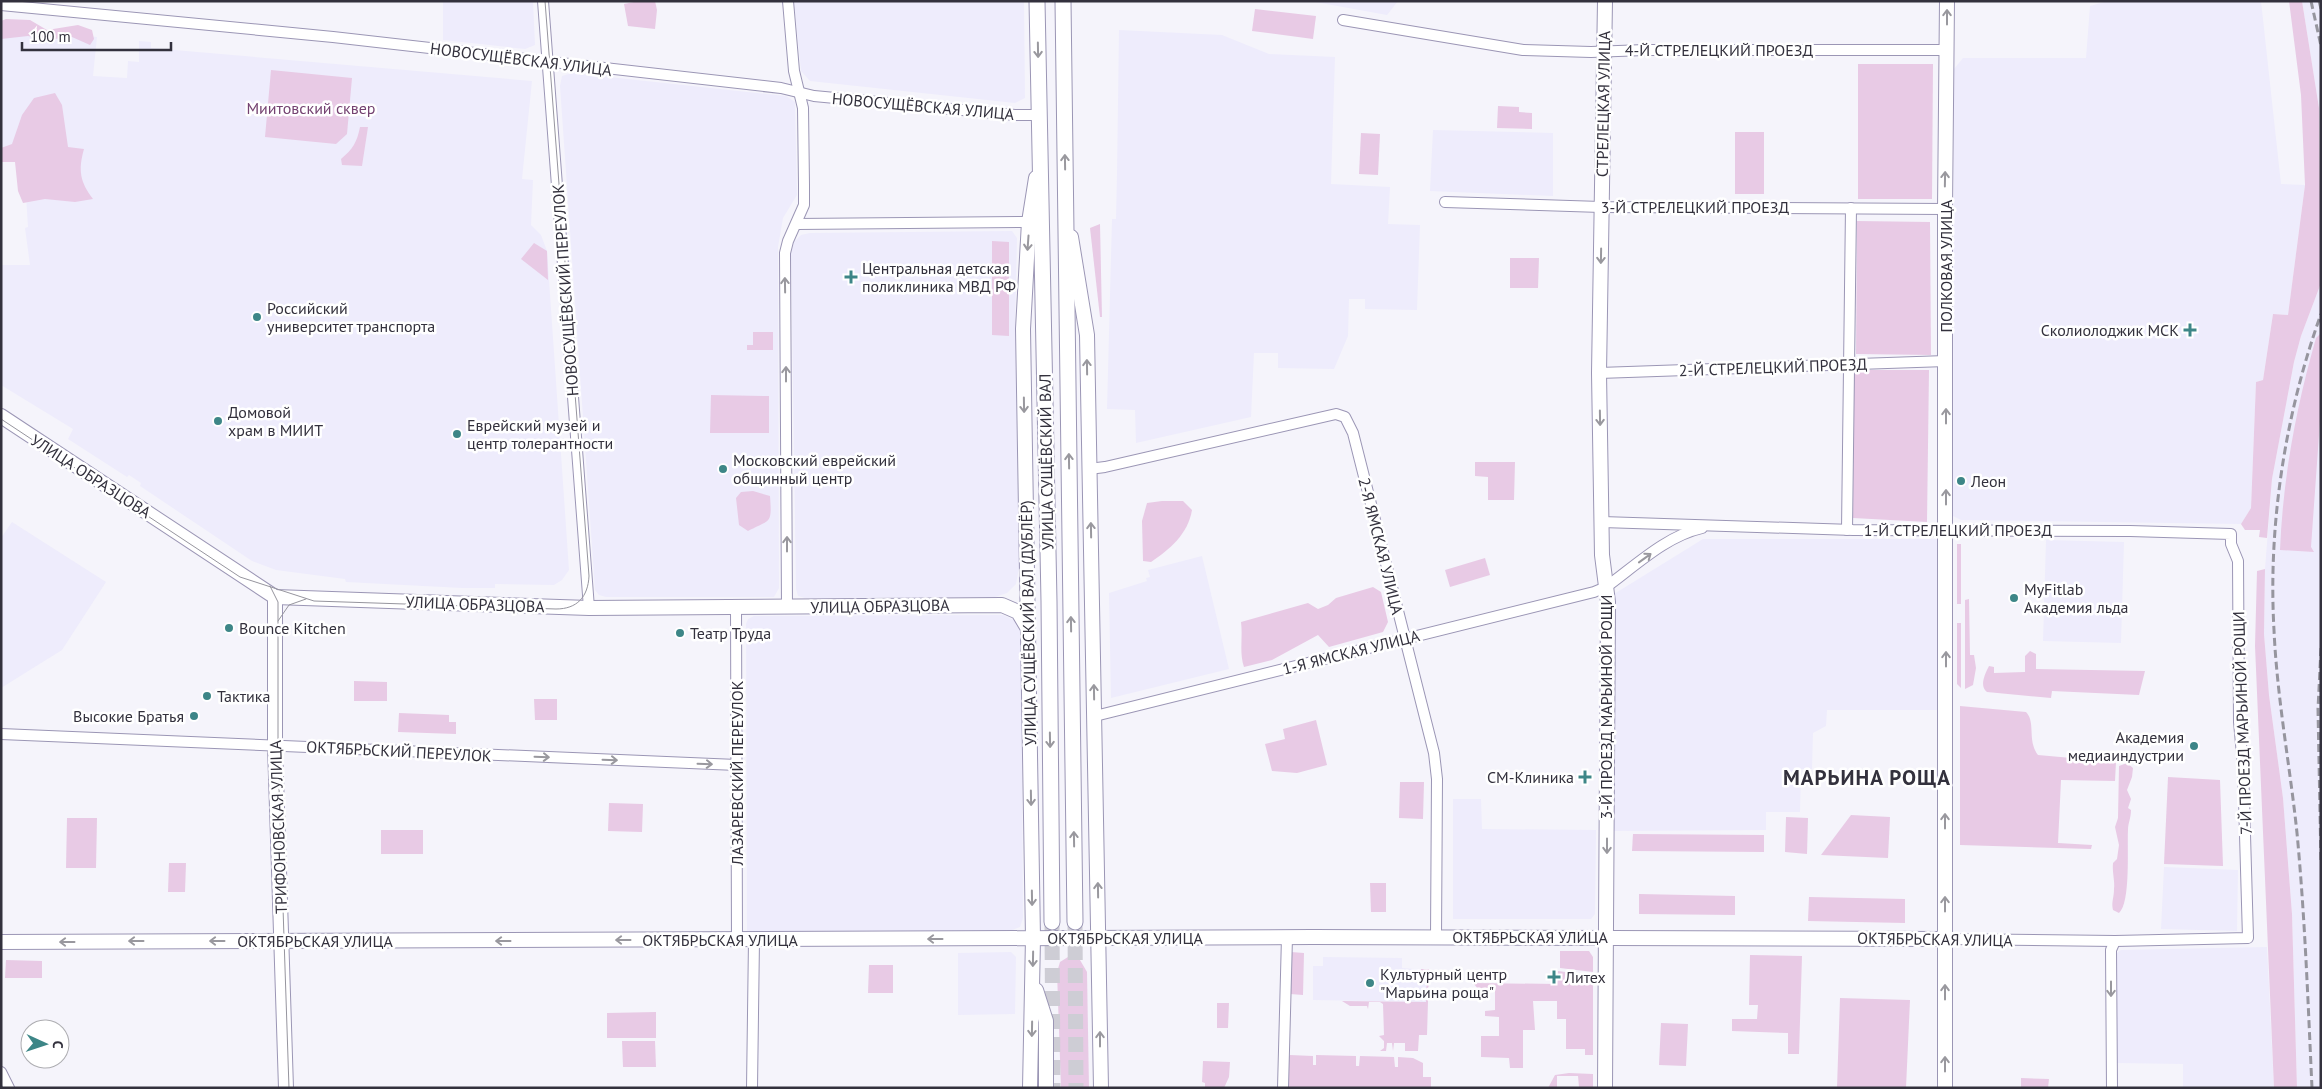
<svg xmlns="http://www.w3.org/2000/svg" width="2322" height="1089" font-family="'PT Sans',sans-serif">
  <rect width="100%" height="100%" fill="#f5f4fb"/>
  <g fill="#eeecfc">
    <polygon points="443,1 533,1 535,45 525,49 443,40"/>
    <polygon points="794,1 1024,1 1025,98 1015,103 810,81 801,71"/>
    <polygon points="1310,1 1398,1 1387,15"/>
    <polygon points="2108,1 2261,1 2281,184 2305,185 2288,315 2273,314 2263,380 2256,382 2251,508 2241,524 1961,520 1953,516 1954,69 1963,58 2086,58 2090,6"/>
    <polygon points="2302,1 2321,1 2321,172 2319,108"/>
    <polygon points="1,27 97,37 93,76 127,78 128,61 139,62 139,41 151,42 151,48 532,81 522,179 533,180 531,225 541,235 547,251 569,570 562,580 554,585 495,584 495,588 462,588 346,582 345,579 276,570 252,561 140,486 141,483 129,475 127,477 68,439 73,429 1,385 1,265 30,265 25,228 28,227 23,148 1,150"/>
    <polygon points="1119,30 1222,35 1269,54 1335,57 1331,184 1390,187 1388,224 1420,225 1417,310 1365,309 1365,299 1349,299 1348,336 1334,369 1278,368 1278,353 1254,353 1251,417 1136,443 1135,410 1107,409 1112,219 1116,219 1117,174"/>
    <polygon points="572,73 786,96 795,102 797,195 783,218 778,247 779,588 774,597 606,597 599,595 595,590 560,86 562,76"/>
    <polygon points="1433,130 1553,133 1553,196 1430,191"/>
    <polygon points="1012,231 1017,238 1015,329 1019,568 1016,584 1007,593 995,597 805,598 798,596 796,589 791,253 794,242 801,235 810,233"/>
    <polygon points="2321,283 2321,1088 2297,1088 2292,914 2283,798 2269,695 2264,634 2265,569 2272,479 2294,362 2301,336"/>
    <polygon points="12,522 106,582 62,650 1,688 1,538"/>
    <polygon points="1703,539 1938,539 1941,710 1827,710 1826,726 1813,733 1812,769 1801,769 1800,812 1766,812 1766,830 1613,831 1614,594"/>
    <polygon points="2046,540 2124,542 2121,643 2043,641"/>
    <polygon points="1202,556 1229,669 1111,698 1109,593 1147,581 1146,578 1150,577 1148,570"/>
    <polygon points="1003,615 1016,621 1021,633 1023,918 1020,927 1010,931 747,931 746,624 748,619 754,616"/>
    <polygon points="1453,799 1481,799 1482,829 1596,830 1595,914 1591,919 1453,919"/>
    <polygon points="2164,867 2238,870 2237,931 2161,929"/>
    <polygon points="2267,947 2274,1088 2183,1088 2183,1064 2116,1063 2114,955 2121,950"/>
    <polygon points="1011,952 1016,957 1015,1014 958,1015 958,953"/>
    <polygon points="1323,957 1402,958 1402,968 1428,970 1427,1002 1313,1000 1313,966 1323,966"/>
  </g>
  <g fill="#e8cae5">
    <polygon points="639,1 655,1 657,10 655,29 628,26 624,4"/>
    <polygon points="2289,1 2302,1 2319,108 2321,283 2301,336 2294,362 2272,479 2267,538 2259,537 2260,530 2245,530 2241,524 2251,508 2256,382 2263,380 2273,314 2288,315 2305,185 2301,95"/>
    <polygon points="1255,9 1316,16 1313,39 1252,31"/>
    <polygon points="6,19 30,20 47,30 78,25 92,30 94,39 90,45 72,37 45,40 28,36 1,39 1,21"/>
    <polygon points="1858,64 1933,64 1932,199 1858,199"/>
    <polygon points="271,70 352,78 347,134 336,144 265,137"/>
    <path d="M55,93L62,105L68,147L84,149C78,170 80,182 93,199L75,202L45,199L23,203L18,191L15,162H1V148L12,144L22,115L34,98Z"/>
    <polygon points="1498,106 1519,107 1519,112 1532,113 1532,129 1497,128"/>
    <path d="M360,127H368L362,166L342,165L341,159C353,149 357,142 360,127Z"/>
    <rect x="1735" y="132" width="29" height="62"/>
    <polygon points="1361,133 1380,134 1378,175 1359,174"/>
    <polygon points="1857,221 1930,222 1931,355 1856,354"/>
    <polygon points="1100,224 1102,317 1100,317 1090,228"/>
    <polygon points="992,241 1009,242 1009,336 992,335"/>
    <polygon points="534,243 547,251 548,280 521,259"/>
    <polygon points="1510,258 1539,258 1538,288 1510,288"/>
    <polygon points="753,332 773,332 773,350 747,350 747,345 753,345"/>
    <path d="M2321,333L2320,421L2311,547L2314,552L2280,550C2283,477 2296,408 2316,338Z"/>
    <polygon points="1854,370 1929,370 1927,522 1853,518"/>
    <polygon points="711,395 769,396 769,433 710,433"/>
    <polygon points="1475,462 1515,462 1514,500 1488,500 1488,477 1475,476"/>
    <path d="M753,491L770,496C772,524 771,519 748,531L739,525L736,498L741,492Z"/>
    <path d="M1162,501H1183L1192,510C1188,534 1170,549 1151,562L1143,561L1142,521L1147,503Z"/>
    <rect x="1957" y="544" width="4" height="60"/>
    <polygon points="1485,558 1490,575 1450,587 1445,570"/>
    <polygon points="2265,569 2264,634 2269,695 2283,798 2292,914 2297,1088 2274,1088 2255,646 2257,571"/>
    <path d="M1373,587L1381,592L1388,622L1383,632L1329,647L1318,635L1272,660L1244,667C1239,652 1243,638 1241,622L1308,603L1318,609L1328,605L1336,598Z"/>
    <polygon points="1969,599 1970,655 1974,655 1976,668 1973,685 1965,689 1965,600"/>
    <polygon points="1957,623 1961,623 1961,688 1957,684"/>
    <path d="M2030,651L2036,654V669L2145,671L2139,695L2052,691L2051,698L1987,692C1979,686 1985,674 1989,666L1994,667V673L2025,672V656Z"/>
    <polygon points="354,681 387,682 387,701 354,701"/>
    <polygon points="534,699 557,699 557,720 535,720"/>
    <path d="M1960,706L2026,712C2036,722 2027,741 2038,755L2116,762L2115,781L2061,780L2058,843L2092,845L2091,849L1960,845Z"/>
    <polygon points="399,713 449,715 449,722 456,722 456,734 398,732"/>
    <polygon points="1316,720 1327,765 1297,773 1272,771 1265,744 1285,739 1283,729"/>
    <path d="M2127,763L2133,768L2132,777L2127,790L2131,799L2128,808L2131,810C2131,818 2128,823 2128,830C2127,846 2131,903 2119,913L2113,910C2111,902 2114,898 2114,889C2115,881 2112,872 2113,863L2117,859L2119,845L2115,827L2118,818L2119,766Z"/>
    <polygon points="2168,777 2220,780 2223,866 2164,864"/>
    <polygon points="1400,782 1424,782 1423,819 1399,818"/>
    <polygon points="609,803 643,804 642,832 608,831"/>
    <polygon points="1851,815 1890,817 1888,858 1821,855"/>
    <polygon points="1786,817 1808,818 1807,854 1785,852"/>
    <polygon points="67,818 97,818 96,868 66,868"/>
    <rect x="381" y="830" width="42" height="24"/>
    <polygon points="1633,834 1764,835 1764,852 1632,851"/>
    <polygon points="169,863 186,863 185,892 168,892"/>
    <polygon points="1370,883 1386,883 1386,912 1371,912"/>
    <polygon points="1639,894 1735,896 1735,915 1639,914"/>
    <polygon points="1809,897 1905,899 1905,923 1808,921"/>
    <polygon points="1560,951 1589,951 1593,957 1593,972 1560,968"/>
    <polygon points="1291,952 1304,953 1303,995 1290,994"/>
    <polygon points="1750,955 1802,956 1799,1054 1788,1054 1788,1033 1732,1031 1732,1019 1757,1019 1758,1005 1749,1005"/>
    <polygon points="1068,957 1080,960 1087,972 1089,1088 1061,1088 1057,972 1060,962"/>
    <polygon points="6,960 42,961 42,978 5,978"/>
    <polygon points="869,965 893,965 893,993 868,993"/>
    <polygon points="1421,969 1429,969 1427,1035 1419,1035 1418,1051 1405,1051 1405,1043 1394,1043 1393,1051 1392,1043 1387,1043 1386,1051 1380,1051 1384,1048 1384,1041 1379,1036 1384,1035 1383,1004 1380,1002 1369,1002 1368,1009 1367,1006 1350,1006 1342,1001 1426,1002 1427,972 1421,971"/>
    <polygon points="1558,971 1593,976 1593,1055 1585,1055 1585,1049 1566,1049 1566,1019 1557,1019 1557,1001 1533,1001 1535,1030 1523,1030 1523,1068 1510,1068 1509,1058 1481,1057 1481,1036 1499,1036 1499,1017 1485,1016 1485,1011 1495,1010 1495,991 1480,991 1473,983 1557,984"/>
    <polygon points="1840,998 1910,1000 1906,1088 1837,1088"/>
    <polygon points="1217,1003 1229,1003 1228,1028 1217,1028"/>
    <polygon points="656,1012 656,1038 607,1038 607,1013"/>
    <polygon points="1661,1023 1688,1024 1686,1066 1659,1065"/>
    <polygon points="622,1041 655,1041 656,1067 623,1067"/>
    <polygon points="1290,1055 1313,1056 1313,1065 1316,1065 1316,1055 1356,1056 1356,1066 1359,1066 1360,1056 1394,1057 1395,1067 1398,1067 1398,1057 1413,1058 1423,1063 1423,1077 1431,1077 1431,1088 1287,1088 1288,1058"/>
    <polygon points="1203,1061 1230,1062 1229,1077 1224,1088 1205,1088 1205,1083 1202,1082"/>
    <polygon points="1569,1073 1593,1074 1593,1088 1579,1087 1578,1076 1557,1076 1557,1088 1548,1088 1555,1075"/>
    <polygon points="2021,1078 2049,1079 2048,1088 2021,1088"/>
  </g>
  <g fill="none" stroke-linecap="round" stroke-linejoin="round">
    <g stroke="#cecdd5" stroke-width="15" stroke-dasharray="15 8" stroke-linecap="butt">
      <polyline points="1052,922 1053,1088"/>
      <polyline points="1075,922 1076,1088"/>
    </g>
    <g stroke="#9b96b5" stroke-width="12">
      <g id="street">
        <polyline points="543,1 589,608"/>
        <polyline points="1,5 333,37 781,88 814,96 1015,115 1039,115"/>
        <polyline points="1343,20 1523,50 1591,52 1645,50 1947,50"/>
        <polyline points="1445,202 1601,207 1945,209"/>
        <polyline points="797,224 1029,222"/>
        <polyline points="1599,373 1946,361"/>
        <polyline points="1089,469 1105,467 1336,414 1345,417 1353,433 1434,753 1437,779 1436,937"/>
        <polyline points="1602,522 1853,530 2130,531 2231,534 2231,544 2238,561 2239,722 2243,766 2248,938 2115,941 1945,939"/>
        <polyline points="1847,530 1851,208"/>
        <polyline points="736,607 737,940"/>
        <polyline points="787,607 785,253 788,241 804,205 804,185 803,108 794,71 788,1"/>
        <path d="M1095,716L1594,592L1606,587C1635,566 1666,536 1702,528"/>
        <polyline points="1,734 737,765"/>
        <polyline points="1,1072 9,1088"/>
        <polyline points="752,1088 754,940"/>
        <polyline points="1283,1088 1287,937"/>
        <polyline points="2112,1088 2111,950 2115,941"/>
      </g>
    </g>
    <g stroke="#9b96b5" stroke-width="16">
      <g id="secondary">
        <polyline points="1605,1 1599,373 1602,555 1608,602 1605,1088"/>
        <polyline points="1071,237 1087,335 1101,1088"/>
        <polyline points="1,416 275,597 589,608 1002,605 1018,612 1027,627"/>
        <polyline points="275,597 275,746 286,1088"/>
        <polyline points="1,942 1312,937 1945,939"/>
        <polyline points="1036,990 1046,1021 1046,1088"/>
        <polyline points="1030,1088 1033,938 1023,329 1029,222 1036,178"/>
        <polyline points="1945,1088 1945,209 1947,1"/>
      </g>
    </g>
    <g stroke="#9b96b5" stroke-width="17">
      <g id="primary">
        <polyline points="1037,1 1049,601 1052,922"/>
        <polyline points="1063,1 1075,922"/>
      </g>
    </g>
    <use href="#street" stroke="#fff" stroke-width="10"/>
    <use href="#secondary" stroke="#fff" stroke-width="14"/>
    <use href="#primary" stroke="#fff" stroke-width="15"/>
    <g stroke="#96959e" stroke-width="1">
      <path d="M1,419L240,577L314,601L556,609C577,609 588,597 589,576L545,1"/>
      <polyline points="270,586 278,602 278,757 289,1088"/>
      <polyline points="278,621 289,605 306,599"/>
    </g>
    <g stroke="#96959e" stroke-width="3" stroke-dasharray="8 4" stroke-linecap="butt">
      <polyline points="2311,1 2321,46"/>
      <polyline points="2319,1 2321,9"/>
      <polyline points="2321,648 2318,709 2321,864"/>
      <path d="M2312,1088C2308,1003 2305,918 2297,833C2290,766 2277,698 2274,630C2268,525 2285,414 2321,314"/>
    </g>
  </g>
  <defs><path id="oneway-shaft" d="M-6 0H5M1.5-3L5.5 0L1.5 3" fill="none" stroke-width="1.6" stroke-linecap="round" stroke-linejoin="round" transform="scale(1.25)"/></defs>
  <g stroke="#99989e">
    <use href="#oneway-shaft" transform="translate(1947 17) rotate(-90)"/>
    <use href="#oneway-shaft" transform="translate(1038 50) rotate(89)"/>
    <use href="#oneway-shaft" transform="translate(1065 162) rotate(-91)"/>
    <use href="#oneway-shaft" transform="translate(1945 179) rotate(-89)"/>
    <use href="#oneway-shaft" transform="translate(1028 243) rotate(94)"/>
    <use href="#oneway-shaft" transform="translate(1601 256) rotate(91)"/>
    <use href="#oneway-shaft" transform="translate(785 285) rotate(-91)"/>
    <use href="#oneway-shaft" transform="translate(1087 367) rotate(-91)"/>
    <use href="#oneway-shaft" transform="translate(786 374) rotate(-90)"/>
    <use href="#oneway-shaft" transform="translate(1024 405) rotate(89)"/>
    <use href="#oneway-shaft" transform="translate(1946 416) rotate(-90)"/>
    <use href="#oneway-shaft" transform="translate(1600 418) rotate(89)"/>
    <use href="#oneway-shaft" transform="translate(1069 461) rotate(-91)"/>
    <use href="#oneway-shaft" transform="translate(1946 497) rotate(-90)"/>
    <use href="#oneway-shaft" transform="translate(1091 530) rotate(-91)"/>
    <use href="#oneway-shaft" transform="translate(787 544) rotate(-90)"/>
    <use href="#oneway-shaft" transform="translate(1645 558) rotate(-36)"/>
    <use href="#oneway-shaft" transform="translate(1071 624) rotate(-91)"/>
    <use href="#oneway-shaft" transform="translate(1946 659) rotate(-90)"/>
    <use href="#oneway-shaft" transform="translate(1094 692) rotate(-91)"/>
    <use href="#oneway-shaft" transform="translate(1050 740) rotate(89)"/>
    <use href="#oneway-shaft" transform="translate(542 757) rotate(2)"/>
    <use href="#oneway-shaft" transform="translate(610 760) rotate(2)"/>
    <use href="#oneway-shaft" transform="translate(705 764) rotate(2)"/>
    <use href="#oneway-shaft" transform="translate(1031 798) rotate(89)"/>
    <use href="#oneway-shaft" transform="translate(1945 821) rotate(-90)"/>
    <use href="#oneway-shaft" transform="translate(1074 839) rotate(-91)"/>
    <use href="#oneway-shaft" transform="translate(1607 846) rotate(90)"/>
    <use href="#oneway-shaft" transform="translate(1098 890) rotate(-91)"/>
    <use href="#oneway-shaft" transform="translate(1032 898) rotate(89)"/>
    <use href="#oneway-shaft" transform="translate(1945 904) rotate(-90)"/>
    <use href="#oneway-shaft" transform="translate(935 939) rotate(180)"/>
    <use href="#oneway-shaft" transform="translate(623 940) rotate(180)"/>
    <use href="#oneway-shaft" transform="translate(136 941) rotate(180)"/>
    <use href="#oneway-shaft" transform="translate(217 941) rotate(180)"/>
    <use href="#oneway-shaft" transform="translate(503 941) rotate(-180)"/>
    <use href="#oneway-shaft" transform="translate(67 942) rotate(180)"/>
    <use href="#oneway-shaft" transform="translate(1033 959) rotate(91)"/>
    <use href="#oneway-shaft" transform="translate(2111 989) rotate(90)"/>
    <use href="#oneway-shaft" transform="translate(1945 992) rotate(-90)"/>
    <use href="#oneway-shaft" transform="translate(1032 1029) rotate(91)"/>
    <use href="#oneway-shaft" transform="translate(1100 1039) rotate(-90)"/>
    <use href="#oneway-shaft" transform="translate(1945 1064) rotate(-90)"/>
  </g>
  <g fill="#3d8687" stroke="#fff" stroke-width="2">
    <path d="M848.5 269.5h5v5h5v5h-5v5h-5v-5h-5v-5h5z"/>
    <circle cx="257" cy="317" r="5"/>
    <path d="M2187.5 322.5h5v5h5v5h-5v5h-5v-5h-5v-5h5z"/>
    <circle cx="218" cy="421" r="5"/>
    <circle cx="457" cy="434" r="5"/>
    <circle cx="723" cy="469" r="5"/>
    <circle cx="1961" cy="481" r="5"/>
    <circle cx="2014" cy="598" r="5"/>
    <circle cx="229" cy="628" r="5"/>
    <circle cx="680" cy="633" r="5"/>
    <circle cx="207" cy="696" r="5"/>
    <circle cx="194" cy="716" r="5"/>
    <circle cx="2194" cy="746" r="5"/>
    <path d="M1582.5 769.5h5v5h5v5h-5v5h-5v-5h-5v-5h5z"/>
    <path d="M1551.5 969.5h5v5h5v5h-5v5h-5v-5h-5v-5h5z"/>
    <circle cx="1370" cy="983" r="5"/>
  </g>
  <g text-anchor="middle" stroke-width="5" stroke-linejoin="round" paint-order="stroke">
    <g font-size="16" fill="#33313d" stroke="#fff">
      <text x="1719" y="56">4-Й СТРЕЛЕЦКИЙ ПРОЕЗД</text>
      <text transform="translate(521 59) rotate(7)" y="6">НОВОСУЩЁВСКАЯ УЛИЦА</text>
      <text transform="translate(1603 104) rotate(-89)" y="6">СТРЕЛЕЦКАЯ УЛИЦА</text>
      <text transform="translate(923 106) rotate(5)" y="6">НОВОСУЩЁВСКАЯ УЛИЦА</text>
      <text x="1695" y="213">3-Й СТРЕЛЕЦКИЙ ПРОЕЗД</text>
      <text transform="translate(1946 266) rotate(-90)" y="6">ПОЛКОВАЯ УЛИЦА</text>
      <text transform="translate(565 290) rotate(-94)" y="6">НОВОСУЩЁВСКИЙ ПЕРЕУЛОК</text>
      <text transform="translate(1773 367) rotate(-2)" y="6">2-Й СТРЕЛЕЦКИЙ ПРОЕЗД</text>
      <text transform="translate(1046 462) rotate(-91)" y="6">УЛИЦА СУЩЁВСКИЙ ВАЛ</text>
      <text transform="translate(91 476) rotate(33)" y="6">УЛИЦА ОБРАЗЦОВА</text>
      <text x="1958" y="536">1-Й СТРЕЛЕЦКИЙ ПРОЕЗД</text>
      <text transform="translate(1381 546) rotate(76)" y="6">2-Я ЯМСКАЯ УЛИЦА</text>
      <text transform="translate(475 604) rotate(2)" y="6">УЛИЦА ОБРАЗЦОВА</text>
      <text transform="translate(880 606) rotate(-1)" y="6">УЛИЦА ОБРАЗЦОВА</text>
      <text transform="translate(1028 623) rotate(-91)" y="6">УЛИЦА СУЩЁВСКИЙ ВАЛ (ДУБЛЁР)</text>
      <text transform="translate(1351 652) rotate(-14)" y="6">1-Я ЯМСКАЯ УЛИЦА</text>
      <text transform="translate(1606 707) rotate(-90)" y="6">3-Й ПРОЕЗД МАРЬИНОЙ РОЩИ</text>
      <text transform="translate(2242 723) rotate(-92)" y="6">7-Й ПРОЕЗД МАРЬИНОЙ РОЩИ</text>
      <text transform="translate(399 751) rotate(3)" y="6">ОКТЯБРЬСКИЙ ПЕРЕУЛОК</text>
      <text transform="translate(737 773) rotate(-90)" y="6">ЛАЗАРЕВСКИЙ ПЕРЕУЛОК</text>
      <text transform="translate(278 827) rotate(-92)" y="6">ТРИФОНОВСКАЯ УЛИЦА</text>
      <text x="1530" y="943">ОКТЯБРЬСКАЯ УЛИЦА</text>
      <text x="1125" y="944">ОКТЯБРЬСКАЯ УЛИЦА</text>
      <text transform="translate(1935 939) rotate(1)" y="6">ОКТЯБРЬСКАЯ УЛИЦА</text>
      <text x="720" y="946">ОКТЯБРЬСКАЯ УЛИЦА</text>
      <text x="315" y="947">ОКТЯБРЬСКАЯ УЛИЦА</text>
    </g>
    <g font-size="16" fill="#744271" stroke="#fff">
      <text x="311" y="114">Миитовский сквер</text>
    </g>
    <g font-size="16" fill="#33313d" stroke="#fff" text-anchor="start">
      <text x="862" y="274">Центральная детская<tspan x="862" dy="18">поликлиника МВД РФ</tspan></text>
      <text x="267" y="314">Российский<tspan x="267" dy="18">университет транспорта</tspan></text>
      <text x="2179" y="336" text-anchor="end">Сколиолоджик МСК</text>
      <text x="228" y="418">Домовой<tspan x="228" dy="18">храм в МИИТ</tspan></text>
      <text x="467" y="431">Еврейский музей и<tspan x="467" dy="18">центр толерантности</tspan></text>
      <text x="733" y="466">Московский еврейский<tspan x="733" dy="18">общинный центр</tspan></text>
      <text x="1971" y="487">Леон</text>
      <text x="2024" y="595">MyFitlab<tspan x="2024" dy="18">Академия льда</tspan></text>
      <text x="239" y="634">Bounce Kitchen</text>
      <text x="690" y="639">Театр Труда</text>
      <text x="217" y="702">Тактика</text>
      <text x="184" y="722" text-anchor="end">Высокие Братья</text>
      <text x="2184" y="743" text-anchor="end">Академия<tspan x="2184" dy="18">медиаиндустрии</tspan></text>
      <text x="1574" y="783" text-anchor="end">СМ-Клиника</text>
      <text x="1380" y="980">Культурный центр<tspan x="1380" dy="18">"Марьина роща"</tspan></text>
      <text x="1565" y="983">Литех</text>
    </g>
    <g font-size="21" font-weight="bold" letter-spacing="1" fill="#33313d" stroke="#fff">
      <text x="1867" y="785">МАРЬИНА РОЩА</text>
    </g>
  </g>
  <rect width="2322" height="1089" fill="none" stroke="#33313d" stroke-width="5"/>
  <g transform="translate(45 1044) rotate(93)"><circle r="24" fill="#ffffff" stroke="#adadb1"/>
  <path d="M0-4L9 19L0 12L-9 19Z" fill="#3d8687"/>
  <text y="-8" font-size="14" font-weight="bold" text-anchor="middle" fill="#33313d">С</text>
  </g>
  <path d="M22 42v8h149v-8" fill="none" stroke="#33313d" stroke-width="2.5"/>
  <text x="30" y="42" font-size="15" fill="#33313d" stroke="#ffffff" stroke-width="4" paint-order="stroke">100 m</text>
</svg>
